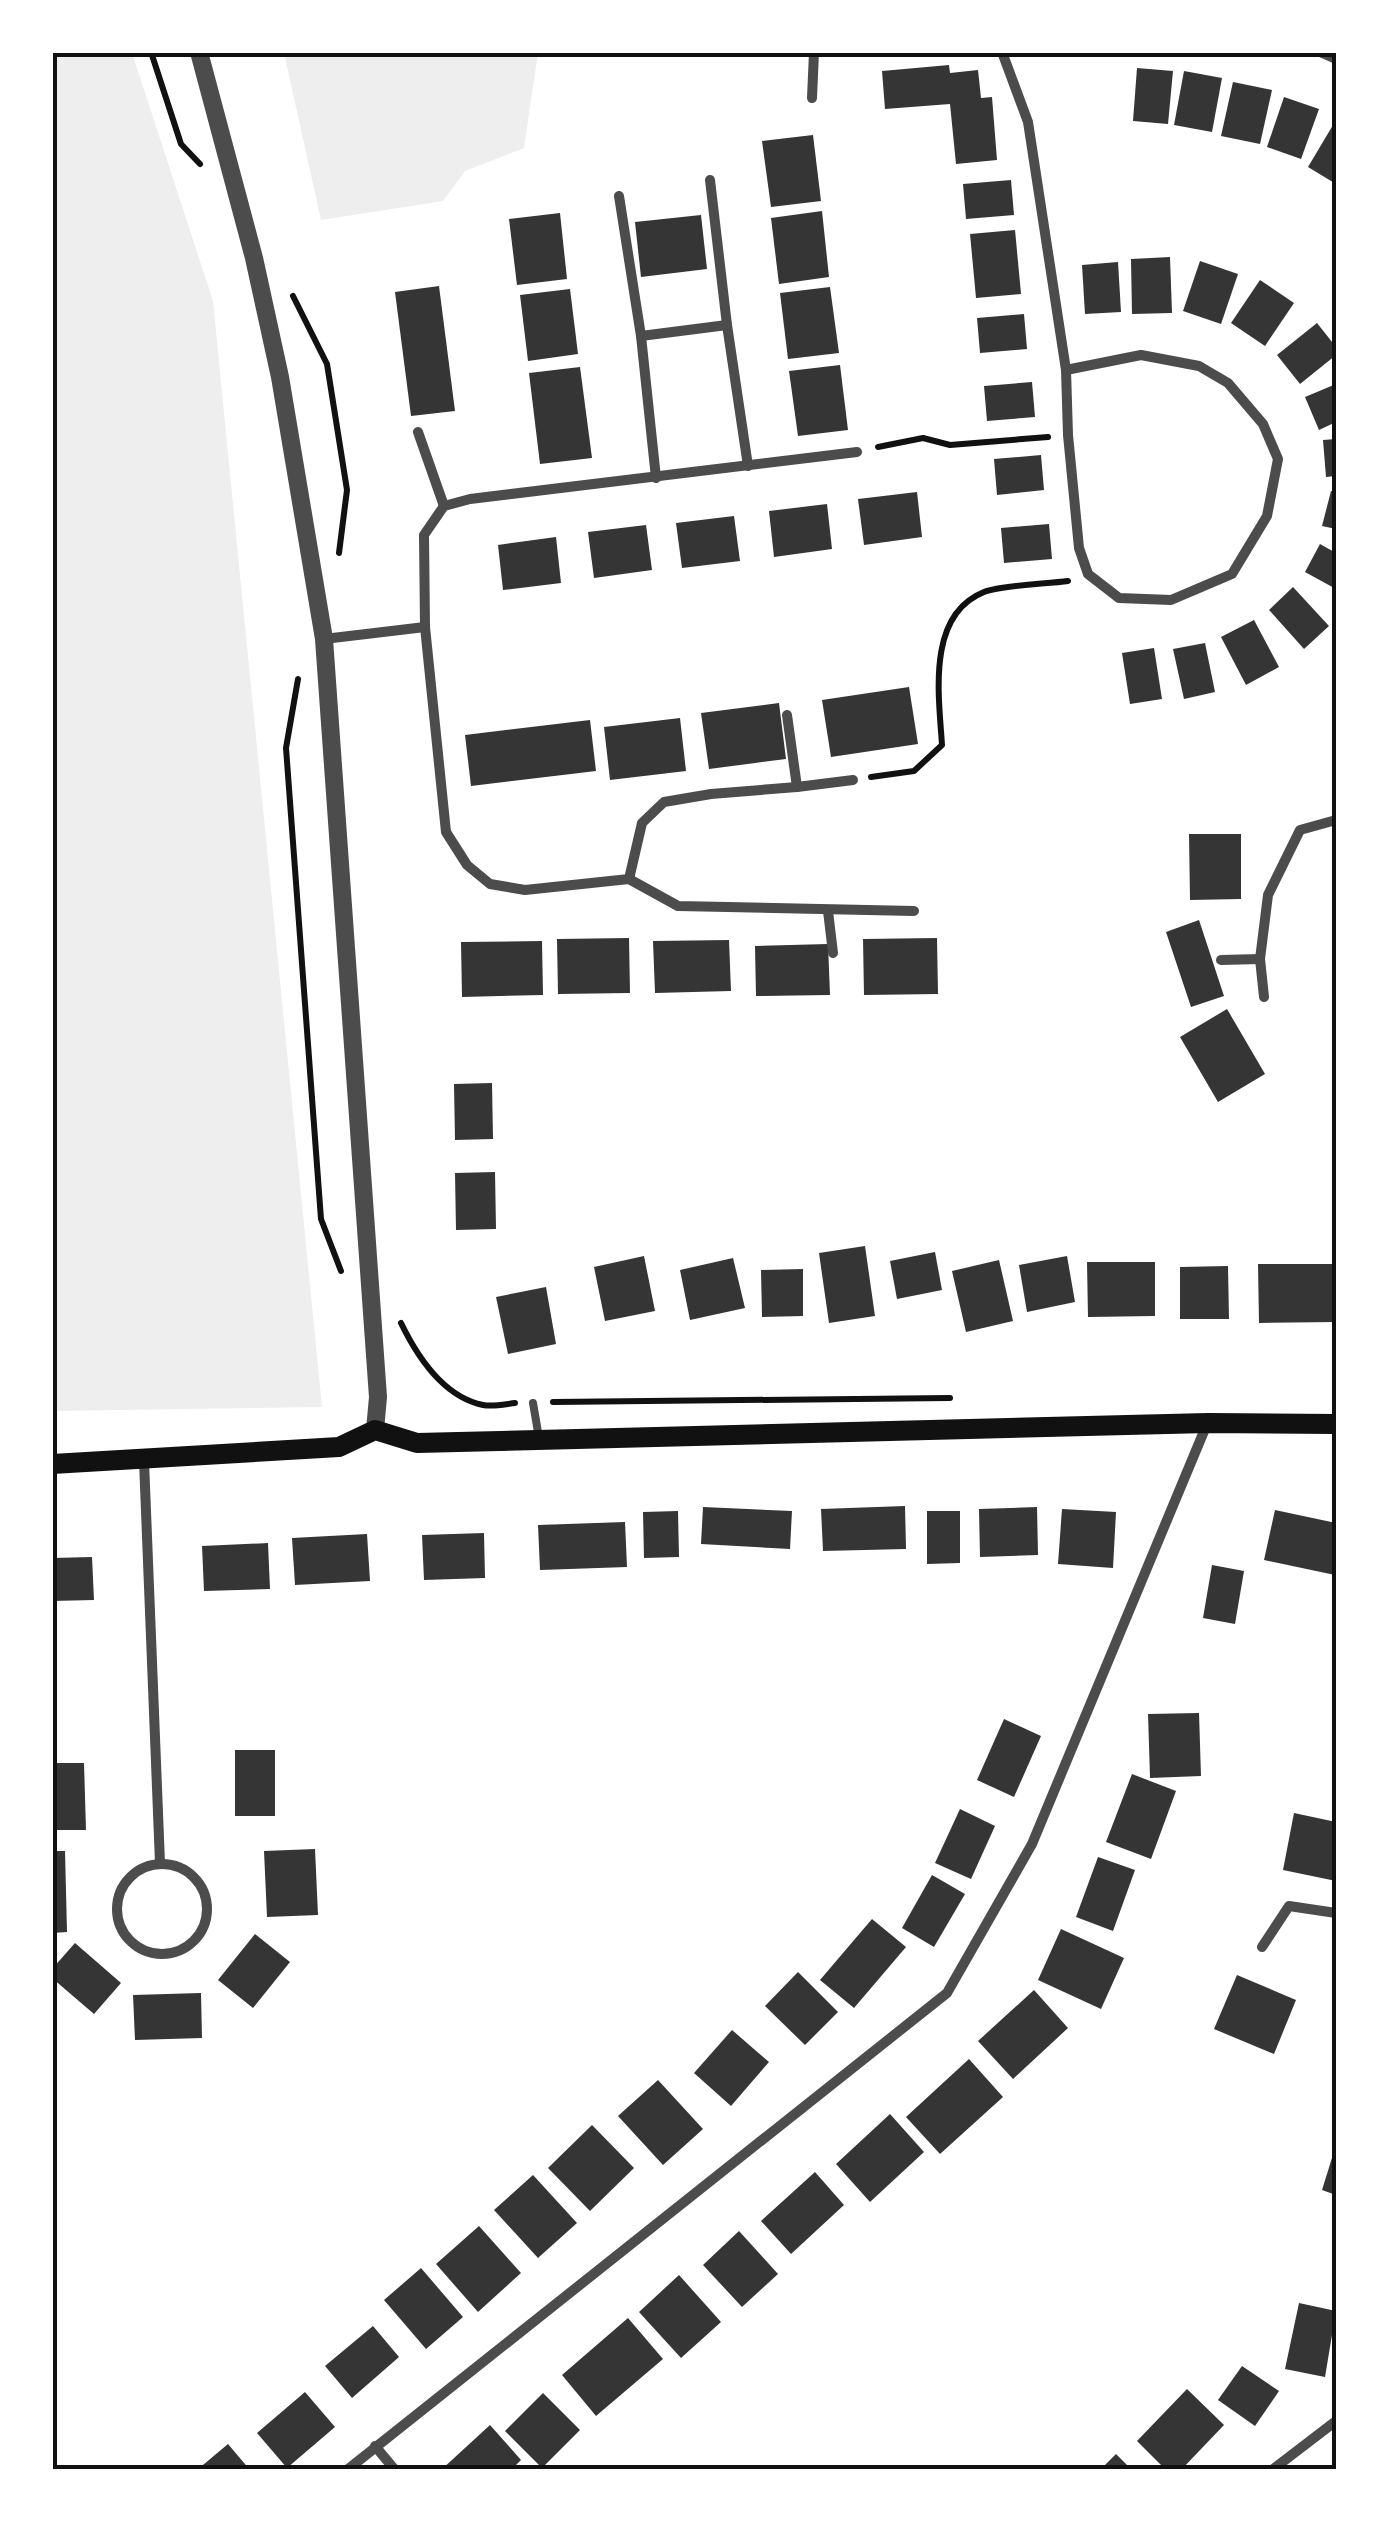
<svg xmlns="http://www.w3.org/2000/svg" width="1389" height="2522" font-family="'Alegreya Sans',sans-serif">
  <rect width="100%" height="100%" fill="#fff"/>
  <g fill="#eee">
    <polygon points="52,53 132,53 213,301 322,1407 53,1411"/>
    <polygon points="284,53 538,53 524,148 465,171 443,201 321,220"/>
  </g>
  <g fill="#353535">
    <polygon points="949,65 950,73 978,70 981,98 992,97 997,160 956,164 950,104 885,109 882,71"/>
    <polygon points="1137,68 1173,71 1168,124 1133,121"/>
    <polygon points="1184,71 1222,78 1212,132 1174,125"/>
    <polygon points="1233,82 1272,90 1260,144 1221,136"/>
    <polygon points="1284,97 1319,109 1301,159 1267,147"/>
    <polygon points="1336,120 1336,184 1308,167"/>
    <polygon points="813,135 821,201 771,207 762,141"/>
    <polygon points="1011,180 1014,215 966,219 963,184"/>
    <polygon points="822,211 829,277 779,284 771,218"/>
    <polygon points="560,213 567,279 517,285 509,219"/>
    <polygon points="701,215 707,269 641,277 635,222"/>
    <polygon points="1015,230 1021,294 976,298 970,234"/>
    <polygon points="1170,257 1172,313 1132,314 1131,259"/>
    <polygon points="1200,261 1238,274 1221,324 1183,311"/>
    <polygon points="1118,262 1121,312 1085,314 1082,265"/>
    <polygon points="1260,280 1294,303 1265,346 1231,323"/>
    <polygon points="439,286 455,411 411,416 395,292"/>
    <polygon points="830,287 839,353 788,359 780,293"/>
    <polygon points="570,289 578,354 528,361 520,295"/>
    <polygon points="1024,314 1027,349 980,353 977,318"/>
    <polygon points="1317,323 1336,347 1336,355 1300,384 1277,355"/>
    <polygon points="840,365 848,430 798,436 789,371"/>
    <polygon points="580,367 592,458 540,464 529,373"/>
    <polygon points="1032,382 1035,417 987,421 984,386"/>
    <polygon points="1336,384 1336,422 1319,430 1305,397"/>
    <polygon points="1336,439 1336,476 1326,477 1323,440"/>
    <polygon points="1041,455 1044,490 997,495 994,459"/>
    <polygon points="1331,491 1336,492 1336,529 1322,526"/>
    <polygon points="917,492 922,537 864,545 858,499"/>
    <polygon points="827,504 832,549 774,557 769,511"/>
    <polygon points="734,516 740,561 682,568 676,523"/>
    <polygon points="1049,524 1052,559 1004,563 1001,528"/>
    <polygon points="646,525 652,570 594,578 588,532"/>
    <polygon points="556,537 561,583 503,590 498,545"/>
    <polygon points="1320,544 1336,553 1336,589 1305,572"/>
    <polygon points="1293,587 1329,626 1304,649 1269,610"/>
    <polygon points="1254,620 1279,667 1246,685 1221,637"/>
    <polygon points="1205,643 1215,692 1184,699 1173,649"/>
    <polygon points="1154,648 1162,699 1130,704 1122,653"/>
    <polygon points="909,687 918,744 831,757 822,700"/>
    <polygon points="779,703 786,759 709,769 701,713"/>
    <polygon points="680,718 686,771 610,780 604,727"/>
    <polygon points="590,720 596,771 471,786 465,735"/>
    <polygon points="1189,834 1241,834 1241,899 1190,900"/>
    <polygon points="1199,920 1224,996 1191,1007 1166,932"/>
    <polygon points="629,938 630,993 558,994 557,939"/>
    <polygon points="937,938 938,994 864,995 863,939"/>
    <polygon points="729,940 731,991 655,993 653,941"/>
    <polygon points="542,941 543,995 462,997 461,942"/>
    <polygon points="828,944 830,995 756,996 755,946"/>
    <polygon points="1227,1009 1265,1074 1218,1102 1180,1037"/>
    <polygon points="492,1083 493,1139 455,1140 454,1084"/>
    <polygon points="495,1172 496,1229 456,1230 455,1173"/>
    <polygon points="865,1246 875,1316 829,1323 819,1253"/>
    <polygon points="935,1252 942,1290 897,1299 890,1261"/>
    <polygon points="644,1256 655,1311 605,1321 594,1267"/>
    <polygon points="1067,1256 1075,1302 1027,1312 1019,1265"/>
    <polygon points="733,1258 745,1308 690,1320 680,1270"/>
    <polygon points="999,1260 1013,1321 966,1332 952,1271"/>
    <polygon points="1087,1262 1155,1262 1155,1316 1088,1317"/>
    <polygon points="1258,1264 1336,1264 1336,1322 1259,1323"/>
    <polygon points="1228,1266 1229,1319 1180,1319 1180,1267"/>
    <polygon points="803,1269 803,1316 762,1317 761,1270"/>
    <polygon points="546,1287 556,1344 508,1354 496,1297"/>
    <polygon points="905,1506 906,1549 823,1551 821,1509"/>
    <polygon points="703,1507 792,1511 790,1549 701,1544"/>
    <polygon points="1037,1507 1038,1555 980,1557 979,1509"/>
    <polygon points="1062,1509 1116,1512 1113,1568 1058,1564"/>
    <polygon points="1275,1510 1336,1523 1335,1575 1264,1560"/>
    <polygon points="678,1511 679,1557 644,1558 643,1512"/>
    <polygon points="927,1511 960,1511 960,1563 927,1564"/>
    <polygon points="625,1522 627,1567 540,1570 538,1525"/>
    <polygon points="484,1533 485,1578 424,1580 422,1535"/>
    <polygon points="367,1534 370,1581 295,1585 292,1538"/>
    <polygon points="268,1543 270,1589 204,1591 202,1546"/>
    <polygon points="92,1557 94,1600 52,1601 52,1558"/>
    <polygon points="1212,1565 1244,1571 1235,1624 1203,1618"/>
    <polygon points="1199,1713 1201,1776 1150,1778 1148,1714"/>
    <polygon points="1004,1719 1041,1736 1014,1797 977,1780"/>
    <rect x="235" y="1750" width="40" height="66"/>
    <polygon points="52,1763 84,1763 86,1830 52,1830"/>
    <polygon points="1132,1774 1176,1791 1151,1859 1106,1842"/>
    <polygon points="960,1809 995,1826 971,1879 935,1863"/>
    <polygon points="1294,1813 1336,1822 1336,1881 1283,1870"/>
    <polygon points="315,1849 318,1915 267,1917 264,1851"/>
    <polygon points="52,1851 65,1851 67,1932 52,1933"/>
    <polygon points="1098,1857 1135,1870 1113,1931 1076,1917"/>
    <polygon points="932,1875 965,1894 934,1947 902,1928"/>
    <polygon points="872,1919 906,1947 854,2008 820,1980"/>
    <polygon points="1061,1929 1124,1958 1101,2009 1038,1980"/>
    <polygon points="255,1934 290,1962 253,2008 218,1980"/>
    <polygon points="75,1943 121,1983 94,2014 52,1978 52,1969"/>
    <polygon points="798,1972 838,2012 805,2045 765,2006"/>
    <polygon points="1237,1975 1296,2000 1274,2054 1214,2029"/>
    <polygon points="1034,1990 1068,2028 1013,2079 978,2041"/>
    <polygon points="201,1993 202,2038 135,2040 133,1995"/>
    <polygon points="732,2030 769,2062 731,2106 694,2073"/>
    <polygon points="969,2059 1003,2097 940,2154 906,2117"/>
    <polygon points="658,2080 703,2129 663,2165 618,2116"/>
    <polygon points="890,2114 924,2152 870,2202 836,2164"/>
    <polygon points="592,2125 634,2168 590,2211 548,2168"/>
    <polygon points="1336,2145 1336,2195 1322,2190"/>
    <polygon points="815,2172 844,2205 791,2254 761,2221"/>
    <polygon points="533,2175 577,2223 538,2258 494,2210"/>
    <polygon points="479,2226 521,2273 478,2312 436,2264"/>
    <polygon points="739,2231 778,2274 742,2307 703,2265"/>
    <polygon points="421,2268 463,2317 426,2349 384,2300"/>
    <polygon points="679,2275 721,2322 681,2358 639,2312"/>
    <polygon points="1299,2303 1336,2311 1325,2377 1285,2369"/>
    <polygon points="628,2318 663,2359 596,2416 562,2375"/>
    <polygon points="373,2326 399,2357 352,2398 325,2366"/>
    <polygon points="1242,2366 1279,2391 1255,2426 1218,2400"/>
    <polygon points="1187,2389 1224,2425 1181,2470 1166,2470 1137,2441"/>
    <polygon points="305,2392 335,2427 287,2468 257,2433"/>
    <polygon points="543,2393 580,2430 542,2468 505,2431"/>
    <polygon points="490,2425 521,2460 511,2470 441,2470"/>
    <polygon points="228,2444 250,2470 197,2470"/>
    <polygon points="1116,2454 1132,2470 1100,2470"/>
  </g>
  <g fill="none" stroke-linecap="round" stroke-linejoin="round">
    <g stroke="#111" stroke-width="6">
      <polyline points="151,52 181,144 200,164"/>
      <polyline points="293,296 327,364 347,490 339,553"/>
      <polyline points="878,447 923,438 950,445 1048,437"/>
      <polyline points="298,679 286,748 321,1219 341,1271"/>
      <path d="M871,777L914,771L942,745C939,697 926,615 984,592C1001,585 1047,584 1068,581"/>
      <path d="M401,1323C417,1356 444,1397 483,1405C493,1407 506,1404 515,1403"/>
      <polyline points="553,1402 950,1398"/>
    </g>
    <polyline stroke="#4c4c4c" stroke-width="8" points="533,1403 539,1438"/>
    <g stroke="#4c4c4c" stroke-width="10">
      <polyline points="1002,52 1028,122 1066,370 1068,435 1079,548 1088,574 1119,598 1171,600 1232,574 1267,516 1278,459 1263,424 1228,383 1199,366 1141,355 1066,370"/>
      <polyline points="1320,52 1336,59"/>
      <polyline points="812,98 814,52"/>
      <polyline points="710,180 727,325 748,466"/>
      <polyline points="619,196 641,336 656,478"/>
      <polyline points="641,336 727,325"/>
      <polyline points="418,432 444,506"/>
      <polyline points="324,639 425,627"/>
      <polyline points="787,715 797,787 711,794 664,802 642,823 629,879 525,890 490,884 467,865 446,832 425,627 424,535 444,506 470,499 857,452"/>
      <polyline points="797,787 853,780"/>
      <polyline points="629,879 678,906 914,911"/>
      <polyline points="828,911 833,953"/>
      <polyline points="1221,960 1260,959"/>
      <polyline points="1264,997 1260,959 1268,895 1300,830 1336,820"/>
      <polyline points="144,1461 160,1863"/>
      <circle cx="162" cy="1909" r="45"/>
      <polyline points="1262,1947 1289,1906 1336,1913"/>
      <polyline points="375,2446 395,2470"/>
      <polyline points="347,2470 947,1993 1032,1844 1207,1424"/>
      <polyline points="1272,2470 1336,2421"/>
    </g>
    <polyline stroke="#4c4c4c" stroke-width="18" points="199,52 254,258 280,377 324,639 378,1397 375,1430"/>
    <polyline stroke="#111" stroke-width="20" points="52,1464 339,1447 375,1430 417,1443 1208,1423 1336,1424"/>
  </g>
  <rect width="1389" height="2522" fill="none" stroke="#ffffff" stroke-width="110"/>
  <rect x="55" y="55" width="1279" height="2412" fill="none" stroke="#111" stroke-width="4"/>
</svg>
